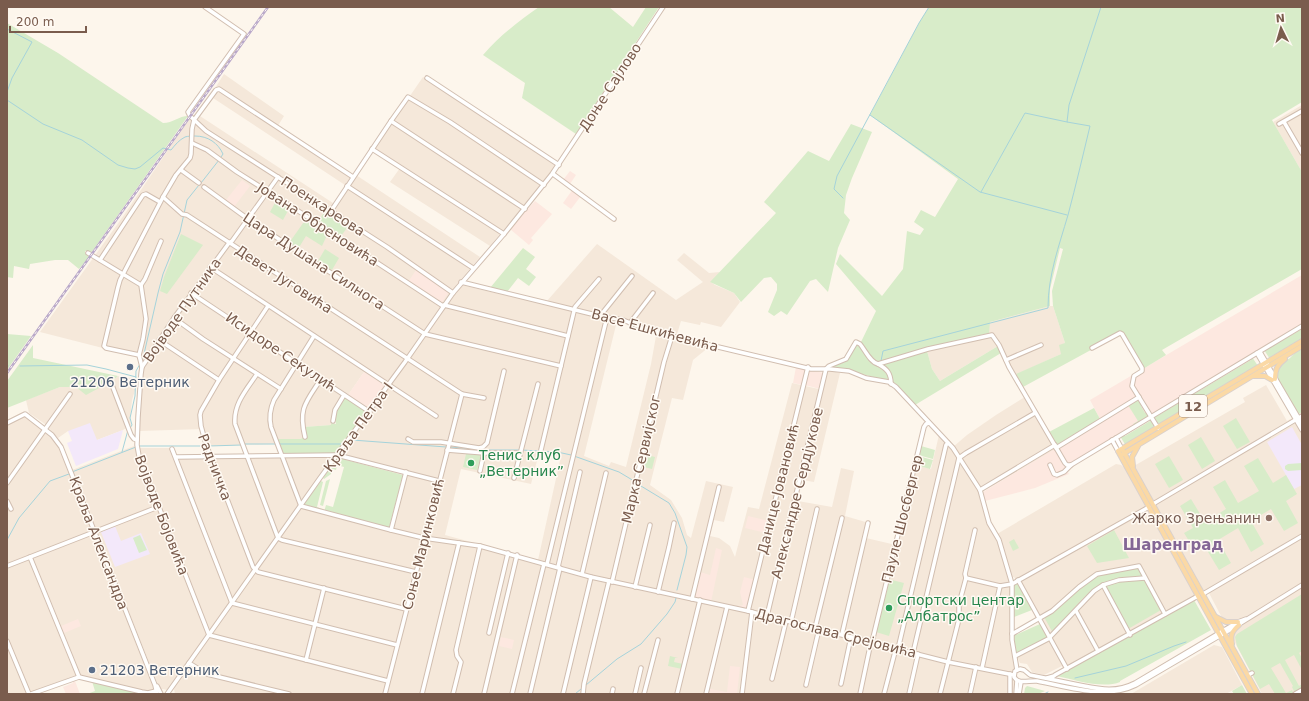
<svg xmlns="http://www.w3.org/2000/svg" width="1309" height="701" font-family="'DejaVu Sans',sans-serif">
  <rect width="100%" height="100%" fill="#fdf6ec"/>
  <g fill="#f5e8da" fill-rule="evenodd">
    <polygon points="224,74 284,116 276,129 351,178 345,185 210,96"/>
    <polygon points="423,77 558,165 490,246 390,182 400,168 372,151"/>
    <polygon points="1302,105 1302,172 1273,122"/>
    <polygon points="200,116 336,205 356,175 480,257 457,284 386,386 364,372 335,414 334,423 331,423 331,425 305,427 307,436 300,439 275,439 276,444 209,446 203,429 139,431 141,386 138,357 40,332 124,215 189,119 195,123"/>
    <polygon points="597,244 676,300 703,282 677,260 684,253 709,273 720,272 711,282 715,285 734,293 740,302 721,327 701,322 700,325 681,321 677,334 650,328 627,319 571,307 547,301"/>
    <path d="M461,285L617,321L584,456L609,466L611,462L626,467L651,364L656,336L709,347L693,360L683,400L672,398L650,485L671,500L682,518L687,535L691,538L706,481L733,487L724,522L714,520L710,536L719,538L730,546L735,557L748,507L759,509L792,383L823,390L828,370L840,373L814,482L802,480L798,501L832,507L841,468L854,471L845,516L869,523L866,538L896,545L916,465L931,469L939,435L951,446L978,490L997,541L1010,584L1009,640L1015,667L1012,672L1011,677L1015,683L1013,694H175L174,689L177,681L301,508L392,532L407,472L340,454ZM539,453L561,456L538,560L445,535L461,469L531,484Z"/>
    <polygon points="1050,306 1053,306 1065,343 1061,354 1013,376 998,346 940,381 932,369 926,348 935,346 990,322"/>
    <polygon points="118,376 136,379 135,390 132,400 130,419 131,425 123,430 97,440 68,431 58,438 45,424 29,413 26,400 60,387 76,387 112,381"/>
    <polygon points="1266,385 1287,421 1302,412 1302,694 1262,694 1209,593 1066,672 1062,666 1044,675 1032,672 1027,664 1020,663 1016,654 1047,638 1014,577 1012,578 997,534 1116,464 1121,465 1127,470 1245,402 1243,398"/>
    <polygon points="1028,395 1058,448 982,492 953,447 967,435 996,415"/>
    <polygon points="21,413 43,428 54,437 60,448 154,685 153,689 147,691 80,676 29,694 7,694 7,420"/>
    <polygon points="134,446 136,448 171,448 175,458 336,456 167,690 163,689 160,690 72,470"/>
    <polygon points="1214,645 1222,647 1242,685 1226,694 1131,694"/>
  </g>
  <g fill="#fde8e0">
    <polygon points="570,171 576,175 570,184 563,180"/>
    <polygon points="242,180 250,186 234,207 226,200"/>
    <polygon points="573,189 581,196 571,209 563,203"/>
    <polygon points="535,201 552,214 531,238 533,240 529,245 510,229"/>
    <polygon points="416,270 449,292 441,304 408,282"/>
    <polygon points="1302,275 1302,326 1068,466 1057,446 1100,419 1090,400"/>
    <polygon points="796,367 807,369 803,385 793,383"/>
    <polygon points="809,370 824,373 820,389 805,385"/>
    <polygon points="364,372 386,386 369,409 348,395"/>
    <polygon points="1055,449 1069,474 1035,488 985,501 983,492"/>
    <polygon points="748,516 770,521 766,533 745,528"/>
    <polygon points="716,548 722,550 711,602 695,598 700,572 710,575"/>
    <polygon points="744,577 756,580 749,610 733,607 743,605 740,592"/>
    <polygon points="78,619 81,626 64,633 61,626"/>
    <polygon points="501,637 514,640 512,649 499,646"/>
    <polygon points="730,666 740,667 737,694 709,694 710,689 727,692"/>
    <polygon points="75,681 80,694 66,694 63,687 73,683 73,682"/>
  </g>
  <g fill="#f3e8fa">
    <polygon points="90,423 97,440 123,430 118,449 76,466 67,443 72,441 68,431"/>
    <polygon points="1292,427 1302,445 1302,485 1294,489 1267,442"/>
    <polygon points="115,526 121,541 141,533 150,554 115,567 101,532"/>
  </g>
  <g fill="#d8ecc9">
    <path d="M539,7H609L633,27L646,7H659L576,134L522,98L525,83L483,55C499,36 519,21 539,7Z"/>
    <polygon points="929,7 1302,7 1302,102 1272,120 1302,172 1302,269 1162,350 1166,355 1143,369 1122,333 1023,387 1016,374 1061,354 1059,345 1065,343 1053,306 1052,291 1063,249 1060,248 1050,289 1050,306 990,322 989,333 935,346 895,357 896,360 927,351 932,369 940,381 998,346 1001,353 915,405 895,383 851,371 830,367 845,362 850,357 858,341 861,342 876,311 836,264 840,254 882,296 903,269 907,231 920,235 924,229 914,222 921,210 935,217 958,179 870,115 919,23"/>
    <path d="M7,23L58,53L163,123C173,123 179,116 188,116L91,253L87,251H85V253L90,256L79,269L68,260H55L30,264L29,269L14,266L13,278L7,277Z"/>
    <polygon points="851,124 872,132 852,178 846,195 844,213 850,220 838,248 828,292 816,279 810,281 787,315 781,311 774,316 768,312 777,290 777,284 771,277 764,278 741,302 734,293 710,282 776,213 764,202 808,151 829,161"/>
    <polygon points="277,199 290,207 283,220 270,212"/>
    <polygon points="326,209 350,224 341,236 318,222"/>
    <polygon points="306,219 328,233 322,246 306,236 298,249 289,243"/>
    <polygon points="181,234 203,245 167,294 160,291 164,277"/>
    <polygon points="523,248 535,257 526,269 536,277 529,286 518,278 507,292 490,288"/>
    <polygon points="325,249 339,258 332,270 318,261"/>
    <polygon points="1302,329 1302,340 1270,359 1264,350 1266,348 1267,349"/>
    <polygon points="7,334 31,336 7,370"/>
    <polygon points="33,345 33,358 118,376 112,381 86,395 76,387 60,387 7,408 7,381"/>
    <path d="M1302,347V412L1297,415L1276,379C1276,367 1281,364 1290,358C1294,354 1297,350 1302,347Z"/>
    <polygon points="1252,357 1258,366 1158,426 1152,417 1155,415 1157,416 1251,360 1251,358"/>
    <path d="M344,397L367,412L336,453L283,454L278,439H300L307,436L304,427L331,425V423L336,424C333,413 339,406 344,397Z"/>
    <polygon points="1138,399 1143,404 1141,406 1145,413 1147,412 1149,417 1135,425 1133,424 1138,421 1128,405"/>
    <polygon points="1094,408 1100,419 1057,446 1049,432"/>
    <polygon points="1150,418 1155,427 1126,446 1120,436 1124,434 1125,436 1150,421 1149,419"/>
    <polygon points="1236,418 1250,442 1237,449 1223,426"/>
    <polygon points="1201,437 1215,461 1202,469 1188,445"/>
    <polygon points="921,446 935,450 933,459 918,455"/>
    <polygon points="466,454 481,455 477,470 463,467"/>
    <polygon points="643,454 655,457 652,469 640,466"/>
    <polygon points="918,456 933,460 930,469 916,465"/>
    <polygon points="1169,456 1183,480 1169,488 1155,464"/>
    <polygon points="338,457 346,459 346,460 403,475 389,528 332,513 324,512 326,505 333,507 344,467 337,465 336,470 333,469 331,474 324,479 323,478"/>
    <polygon points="1258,458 1273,483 1286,475 1297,494 1286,501 1298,523 1284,531 1271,509 1251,521 1264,544 1251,552 1238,528 1218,540 1231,563 1219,570 1205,547 1196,552 1184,533 1193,528 1180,506 1191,499 1205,522 1226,509 1213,487 1225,480 1238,503 1259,491 1244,466"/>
    <polygon points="1302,463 1302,470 1288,471 1285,469 1285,466 1288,464"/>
    <polygon points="330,479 323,506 320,505 326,481"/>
    <polygon points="321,481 323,482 317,507 322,509 322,511 303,505"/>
    <polygon points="1114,530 1129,558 1097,563 1087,546"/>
    <polygon points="140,535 147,550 139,553 133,538"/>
    <polygon points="1014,539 1019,548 1013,551 1009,542"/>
    <path d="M1139,567L1144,577C1126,577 1108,580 1093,590C1081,597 1064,622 1053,633L1044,617L1080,587L1097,575Z"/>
    <polygon points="888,579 904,583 889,636 876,632"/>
    <polygon points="1145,579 1161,610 1128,629 1105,586 1119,581"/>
    <polygon points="1016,583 1018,583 1032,610 1014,617 1013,585"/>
    <polygon points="1302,594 1302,651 1299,653 1302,658 1302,670 1294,655 1285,660 1299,686 1302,684 1302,689 1295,693 1292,687 1293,686 1280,663 1271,668 1286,693 1292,690 1294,694 1275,694 1269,684 1260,689 1237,646 1235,637 1237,634"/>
    <path d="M1194,600L1211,630L1120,681V682C1103,689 1075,680 1057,676Z"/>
    <polygon points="1040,624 1048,638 1016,654 1013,636"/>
    <polygon points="670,656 678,658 675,658 674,662 683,664 682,669 668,666"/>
    <polygon points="92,681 150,694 87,694 95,691"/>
    <polygon points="1242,685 1247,694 1234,694 1232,691"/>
    <polygon points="1027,686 1045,691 1038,694 1024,694 1025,688"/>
  </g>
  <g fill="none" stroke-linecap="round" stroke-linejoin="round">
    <g stroke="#a5d3da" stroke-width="1">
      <polyline points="7,29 32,42 12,78 7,92"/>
      <path d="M7,100L43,124L82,140L118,165L128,168L135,169L140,167L163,148L171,150C175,145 179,140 185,137C188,136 192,136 195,136C208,136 218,143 223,154L221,157"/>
      <polyline points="870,115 980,192 1067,215"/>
      <polyline points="201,183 219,160"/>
      <polyline points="981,192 1025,113 1067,122"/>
      <polyline points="843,198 834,189 837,176 919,23 929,7"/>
      <polyline points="142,359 144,354 158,293 163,274 180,232 187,200 199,185"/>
      <path d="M881,361L883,351L1048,308C1048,275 1059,246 1068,215C1076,185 1083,155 1090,126L1067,122L1069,105L1101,7"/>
      <polyline points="20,366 87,365 106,369 136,377"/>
      <polyline points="7,368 8,366"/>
      <polyline points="130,428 132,425 130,418 135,396 136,371 140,364"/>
      <polyline points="245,444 275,444"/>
      <polyline points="279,444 343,444"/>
      <polyline points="347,445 348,445 352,440 446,447"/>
      <polyline points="139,446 206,446"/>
      <polyline points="209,446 242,445"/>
      <polyline points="450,447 476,449"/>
      <polyline points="480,450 519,450"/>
      <polyline points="522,450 538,451"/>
      <polyline points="543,451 562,453 571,455"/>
      <polyline points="122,452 128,430"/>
      <polyline points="574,456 619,472 634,481"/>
      <polyline points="72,472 136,447"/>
      <polyline points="636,483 669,503 675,513 687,547 686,555 677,590"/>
      <polyline points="7,540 19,518 50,481 69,474"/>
      <polyline points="1075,678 1126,666 1174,646 1186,642"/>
      <polyline points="586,685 617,659 641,644 667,614 675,602 676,598"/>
      <polyline points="575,694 581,689"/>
      <polyline points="1044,694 1048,692"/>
    </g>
    <g stroke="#d1beb0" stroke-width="5.5">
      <g id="minor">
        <polyline points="205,7 244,34 188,112 190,116 206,131 387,247 453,293"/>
        <polyline points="427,78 559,165"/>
        <polyline points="391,121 525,209"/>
        <polyline points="1284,122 1302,153"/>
        <polyline points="1279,124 1302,111"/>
        <polyline points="192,143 207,150 237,172 283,201 443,306"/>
        <polyline points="372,149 504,234"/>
        <polyline points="181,170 199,183"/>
        <polyline points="553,174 614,219"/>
        <polyline points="347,186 473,268"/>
        <polyline points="204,187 248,219 425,334 561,366"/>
        <polyline points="163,197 182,214 187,215 462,394 484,398"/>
        <polyline points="331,211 391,121 408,97 450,122 544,185"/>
        <polyline points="88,253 141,285 146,319 143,339 139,355 142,367"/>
        <polyline points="100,260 143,195 146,194 160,202"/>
        <polyline points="210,267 436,416"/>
        <polyline points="461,282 600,316 623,320 643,328 672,336 811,369 830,369 849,371 866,378 889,382 896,387 953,448 980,490 989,523 999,540 1012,584 1012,640 1017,670"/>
        <polyline points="141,285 145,279 161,241"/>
        <polyline points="191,293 370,412"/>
        <polyline points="444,305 568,336"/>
        <polyline points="268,306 219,380 201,411 200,415 201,426 206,444 253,567 258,572 406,609"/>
        <polyline points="600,316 632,276"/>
        <polyline points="174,318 203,339 281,389"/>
        <polyline points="630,323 653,293"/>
        <polyline points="159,340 219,380"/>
        <polyline points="1092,348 1120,333 1122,334 1142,368 1142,371 1134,376 1132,386 1158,428"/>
        <polyline points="1260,352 1302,424"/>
        <polyline points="1257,353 1302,430"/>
        <polyline points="139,355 106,348 104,346 118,287 120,280 163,197 176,175 190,158 191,154 192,129 194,120 216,90 219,89 353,177"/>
        <polyline points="1006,360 1041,345"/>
        <path d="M878,364C887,369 891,373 891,384"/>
        <path d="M257,374C247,389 233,404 235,424L278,538L282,540L416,572"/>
        <polyline points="112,385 131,435 134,439 137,440"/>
        <polyline points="333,421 335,410 344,395"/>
        <polyline points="7,423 25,414 52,435 61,447 155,685 157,694"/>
        <path d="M305,437C298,408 306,402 321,379"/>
        <polyline points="1116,438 1122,449"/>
        <polyline points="408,439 413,442 441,442 479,448 483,447 487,443 504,371"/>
        <polyline points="1112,440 1118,451"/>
        <polyline points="1056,448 1139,397"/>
        <polyline points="172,449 232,603 397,645"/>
        <polyline points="447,450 484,453 520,453"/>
        <polyline points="540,454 575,307 599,279"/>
        <polyline points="176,457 337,455 439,481"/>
        <polyline points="1050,465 1054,474 1057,475 1064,472 1071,465 1302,326"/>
        <polyline points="480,471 484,453"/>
        <polyline points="514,478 538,384"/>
        <polyline points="7,483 70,394"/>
        <polyline points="980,490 1055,445"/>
        <polyline points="7,501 11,509"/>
        <polyline points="1153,504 1302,416"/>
        <polyline points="301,506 391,530 424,538 480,546 591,577 748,611 948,662 1014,675"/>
        <path d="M301,506L271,427C269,418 270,409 274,400L314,336"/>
        <polyline points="391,530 406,472"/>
        <polyline points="30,557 79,677"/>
        <polyline points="547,564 607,317"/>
        <polyline points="7,566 158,507"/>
        <polyline points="558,567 580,472"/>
        <polyline points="582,574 606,473"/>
        <polyline points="966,578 1000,586 1012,584 1149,507"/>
        <polyline points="1018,580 1067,669"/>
        <polyline points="612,582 664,362 672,336"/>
        <polyline points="1103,585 1130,635"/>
        <polyline points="635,587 650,525"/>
        <polyline points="658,592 669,547 674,523"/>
        <polyline points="1203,594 1302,536"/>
        <polyline points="692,599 719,487"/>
        <polyline points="748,611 808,367"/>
        <polyline points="1076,611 1098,651"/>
        <path d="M767,616L826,369L829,366L846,359L856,342L860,344C865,350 870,362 878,364L928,349L992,335L999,345L1009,367L1065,463L1067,465H1071"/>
        <path d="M1246,619L1238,622L1226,629L1135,683C1114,694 1096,688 1074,684C1059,681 1045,678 1030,675L1024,670L1020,669L1015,671L1014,677C1019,685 1029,680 1037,681C1069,687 1106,700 1136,685L1228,631L1302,585"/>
        <polyline points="791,622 817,509"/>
        <polyline points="815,628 842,518"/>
        <polyline points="489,633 508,553"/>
        <polyline points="842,634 868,523"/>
        <polyline points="1012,634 1052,611 1079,587 1097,574 1139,566 1165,614"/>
        <polyline points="209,635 139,456 137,445 138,417 141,374 142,367 146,361 174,318 229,243 232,241 278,177"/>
        <polyline points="209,635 388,681"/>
        <polyline points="1050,637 1094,591 1103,585 1119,580 1145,578"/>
        <polyline points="7,641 29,694"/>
        <polyline points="872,642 924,427 926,424 929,423"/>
        <polyline points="898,649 946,445 948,443"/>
        <polyline points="913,653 959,458 966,453 1035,413"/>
        <polyline points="1015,656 1050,638"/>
        <polyline points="306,660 324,588"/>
        <polyline points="189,663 207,674 289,694"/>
        <polyline points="982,668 1000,586"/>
        <polyline points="1010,674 1010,694"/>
        <polyline points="1248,675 1252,673"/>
        <polyline points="1047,678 1054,676 1055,675 1198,596"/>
        <polyline points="772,679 786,621"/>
        <polyline points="841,684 851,637"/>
        <polyline points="806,685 819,629"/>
        <polyline points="157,686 161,694"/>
        <polyline points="31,694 79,677 142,692 148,693 156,691"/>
        <polyline points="167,694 320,478 405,362 453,293 504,234 552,174 663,7"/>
        <polyline points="385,694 462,394"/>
        <polyline points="422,694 459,543"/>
        <polyline points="453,694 461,662 457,656 456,650 480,546"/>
        <polyline points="484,694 517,555"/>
        <polyline points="512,694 544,564"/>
        <polyline points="530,694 560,568"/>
        <polyline points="563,694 591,577"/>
        <polyline points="583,694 584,684 609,581"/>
        <polyline points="612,694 613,689"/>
        <polyline points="635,694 641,668"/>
        <polyline points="644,694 658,640"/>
        <polyline points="677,694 700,600"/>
        <polyline points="706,694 727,607"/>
        <polyline points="742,694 752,612"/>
        <polyline points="860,694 871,642"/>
        <polyline points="884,694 896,648"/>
        <polyline points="909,694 918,654"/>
        <polyline points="940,694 958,623 959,614 959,604 966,578 965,574 975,530"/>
        <polyline points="970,694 976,667"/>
        <polyline points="1016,694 1017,681"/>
        <polyline points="1019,694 1021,682"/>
        <polyline points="1295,694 1302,690"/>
      </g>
    </g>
    <g stroke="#dad1cd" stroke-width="6">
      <g id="major">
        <polyline points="1254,376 1265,376 1272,380"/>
        <path d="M1275,379C1275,370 1277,365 1285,359"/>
        <polyline points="1122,449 1258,694"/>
        <polyline points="1123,454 1302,346"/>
        <polyline points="1133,466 1132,457 1138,446"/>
        <polyline points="1216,617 1226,622 1238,622"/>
        <path d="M1232,644C1230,635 1232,631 1239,625"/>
        <polyline points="1252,694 1118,451 1302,341"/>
      </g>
    </g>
    <use href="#minor" stroke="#fff" stroke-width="3.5"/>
    <use href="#major" stroke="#fbd9a5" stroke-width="4"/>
    <g stroke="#b9a8c9" stroke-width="2.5">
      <polyline id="rail" points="7,373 268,7"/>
    </g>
    <use href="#rail" stroke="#fffaf3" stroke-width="1" stroke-dasharray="3" stroke-linecap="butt"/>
  </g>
  <g fill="#5c6f8a" stroke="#fffaf3" stroke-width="1.5">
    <circle cx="130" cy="367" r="4"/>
    <circle cx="92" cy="670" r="4"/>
  </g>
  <g fill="#2e9e5b" stroke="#fffaf3" stroke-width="1.5">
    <circle cx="471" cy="463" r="4"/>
    <circle cx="889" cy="608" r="4"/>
  </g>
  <circle fill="#8d6e63" stroke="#fffaf3" stroke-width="1.5" cx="1269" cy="518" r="4"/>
  <g text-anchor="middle" stroke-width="3" stroke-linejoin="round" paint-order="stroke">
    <rect fill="#fffaf3" stroke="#a28b7f" stroke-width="1" x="1179" y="395" width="28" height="22" rx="3"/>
    <g font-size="13" font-weight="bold" fill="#7a5c4d">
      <text x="1193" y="411">12</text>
    </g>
    <g font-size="14" fill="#7a5c4d" stroke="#fffaf3">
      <text transform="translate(610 87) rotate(-57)" y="5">Доње Сајлово</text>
      <text transform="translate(323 206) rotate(33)" y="5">Поенкареова</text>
      <text transform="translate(318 224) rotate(33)" y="5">Јована Обреновића</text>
      <text transform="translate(314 261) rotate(33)" y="5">Цара Душана Силнога</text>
      <text transform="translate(284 279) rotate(33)" y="5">Девет Југовића</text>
      <text transform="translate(182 310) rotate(-55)" y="5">Војводе Путника</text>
      <text transform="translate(655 330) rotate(15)" y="5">Васе Ешкићевића</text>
      <text transform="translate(281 352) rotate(34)" y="5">Исидоре Секулић</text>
      <text transform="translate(358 427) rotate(-54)" y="5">Краља Петра I</text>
      <text transform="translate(641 459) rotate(-77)" y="5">Марка Сервијског</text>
      <text transform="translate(215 467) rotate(69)" y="5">Радничка</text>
      <text transform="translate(778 489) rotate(-76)" y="5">Данице Јовановић</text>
      <text transform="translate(797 493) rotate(-76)" y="5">Александре Сердјукове</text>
      <text transform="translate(162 515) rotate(69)" y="5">Војводе Бојовића</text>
      <text transform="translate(902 519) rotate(-76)" y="5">Пауле Шосбергер</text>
      <text transform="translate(99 543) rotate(69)" y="5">Краља Александра</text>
      <text transform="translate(423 544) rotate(-76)" y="5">Соње Маринковић</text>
      <text transform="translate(836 633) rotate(14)" y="5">Драгослава Срејовића</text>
    </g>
    <g font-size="14" fill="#4e5e75" stroke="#fffaf3">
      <text x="130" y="387">21206 Ветерник</text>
      <text x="100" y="675" text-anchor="start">21203 Ветерник</text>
    </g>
    <g font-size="14" fill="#27864d" stroke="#fffaf3" text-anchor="start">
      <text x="479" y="460">Тенис клуб<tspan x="479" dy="16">„Ветерник”</tspan></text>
      <text x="897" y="605">Спортски центар<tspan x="897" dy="16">„Албатрос”</tspan></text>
    </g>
    <g font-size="14" fill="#785e54" stroke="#fffaf3" text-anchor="end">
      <text x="1261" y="523">Жарко Зрењанин</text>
    </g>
    <g font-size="15" font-weight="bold" fill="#846695" stroke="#fffaf3">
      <text x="1173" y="550">Шаренград</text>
    </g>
  </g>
  <rect width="1309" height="701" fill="none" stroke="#7a5c4d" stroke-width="16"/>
  <g transform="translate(1281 28) rotate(355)" stroke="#fffaf3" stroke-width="3" paint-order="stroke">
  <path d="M0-3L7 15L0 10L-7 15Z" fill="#7a5c4d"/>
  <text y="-6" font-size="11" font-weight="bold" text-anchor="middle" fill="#7a5c4d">N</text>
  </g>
  <path d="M10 26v6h76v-6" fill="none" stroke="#7a5c4d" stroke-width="2"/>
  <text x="16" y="26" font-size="12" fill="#7a5c4d" stroke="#fffaf3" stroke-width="3" paint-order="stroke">200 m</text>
</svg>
